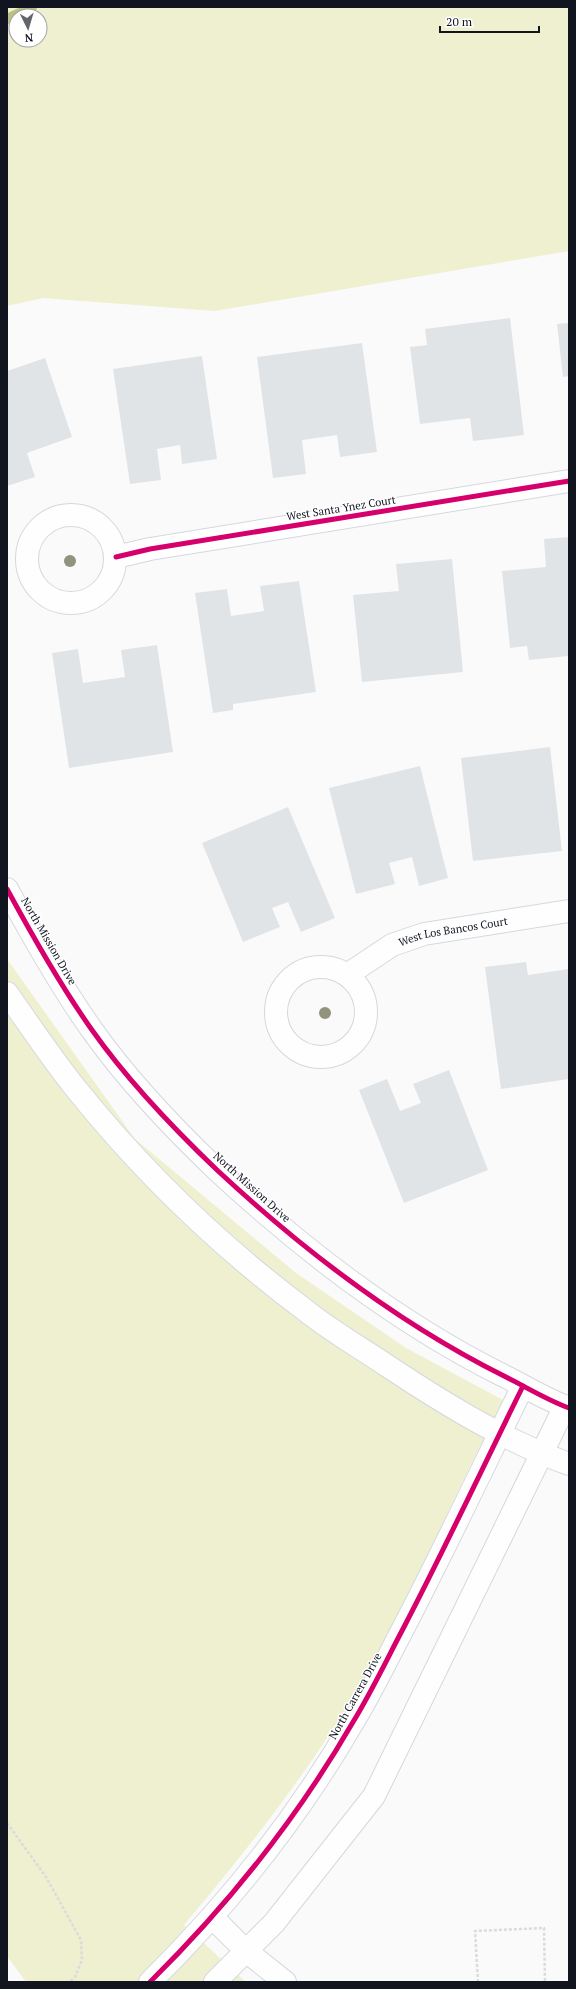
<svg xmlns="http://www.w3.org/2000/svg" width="576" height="1989" font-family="'PT Serif',serif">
  <rect width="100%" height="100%" fill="#fafafa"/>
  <g fill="#eef0d0" fill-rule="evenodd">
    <path d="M7,7H569V251L215,311L43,298L7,306ZM16,16H40V40H16Z"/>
    <path d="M7,959L135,1139L296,1273L406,1348L503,1400C490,1427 476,1454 463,1481C435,1539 410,1598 379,1654C324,1751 256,1840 184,1925L246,1982H26L7,1956Z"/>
  </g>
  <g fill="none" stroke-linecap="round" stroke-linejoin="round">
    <polyline stroke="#bec081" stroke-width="10" points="7,19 32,7"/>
  </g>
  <g fill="#e1e4e7">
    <polygon points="510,318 524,435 473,441 470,418 420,424 410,347 427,345 425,329"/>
    <polygon points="569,323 569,376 563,377 557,324"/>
    <polygon points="362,343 377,452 340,457 337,435 302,440 306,474 273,478 257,357"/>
    <polygon points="202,356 217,459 182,464 180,445 157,449 161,480 130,484 113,369"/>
    <polygon points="45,358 72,437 27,453 35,477 7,486 7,371"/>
    <polygon points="569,537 569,656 529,660 527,646 510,648 502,571 546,567 544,539"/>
    <polygon points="452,559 463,672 362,682 353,595 399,591 396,564"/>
    <polygon points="299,581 316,692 233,704 233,710 213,713 195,593 227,589 231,616 264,611 260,586"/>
    <polygon points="157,645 173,752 69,768 52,653 78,649 83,683 125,677 121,650"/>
    <polygon points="550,747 562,851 473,861 461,758"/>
    <polygon points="420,766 448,878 419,886 412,857 389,863 395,884 356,894 329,788"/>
    <polygon points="288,807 335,918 301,932 288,902 272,908 280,927 243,942 202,843"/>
    <polygon points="526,962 528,975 569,969 569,1079 501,1089 485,967"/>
    <polygon points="449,1070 488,1170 404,1203 359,1090 387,1079 400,1111 421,1103 413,1084"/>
  </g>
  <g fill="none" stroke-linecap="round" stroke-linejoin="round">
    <g stroke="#d4d8de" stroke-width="24">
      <g id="minor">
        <circle cx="71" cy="559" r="44"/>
        <polyline points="116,557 150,549 569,481"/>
        <path d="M7,889C33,937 60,985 92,1030C128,1081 172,1127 217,1170C304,1251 399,1324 506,1377C526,1387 547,1400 569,1408"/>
        <circle cx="321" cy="1012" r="45"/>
        <path id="s1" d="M347,975L392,945L424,934L569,911"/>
        <path d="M7,993C30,1026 52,1059 77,1090C143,1172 221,1247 305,1310C331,1331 361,1348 389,1367C445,1404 505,1441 569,1464"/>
        <polyline points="212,1917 246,1951 285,1982"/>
        <path d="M150,1982C228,1905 298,1817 353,1722C372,1691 388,1657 405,1625C446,1546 484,1465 523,1386"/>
        <polyline points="215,1982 274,1923 374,1796 565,1406"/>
      </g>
    </g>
    <g stroke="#dbdbdc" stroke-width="2.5" stroke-dasharray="3 2" stroke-linecap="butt">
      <polyline points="7,1823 46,1877 81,1940 82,1960 75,1977 69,1982"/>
      <polyline points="478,1982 475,1931 544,1928 545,1982"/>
    </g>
    <use href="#minor" stroke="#fefefe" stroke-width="22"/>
    <g stroke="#fff" stroke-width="8">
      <g id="cycleway">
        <polyline points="116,557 150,549 569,481"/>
        <path d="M7,889C33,937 60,985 92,1030C128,1081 172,1127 217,1170C304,1251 399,1324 506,1377C526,1387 547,1400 569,1408"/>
        <path d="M150,1982C228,1905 298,1817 353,1722C372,1691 388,1657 405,1625C446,1546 484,1465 523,1386"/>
      </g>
    </g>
    <use href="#cycleway" stroke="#d6006c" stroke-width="5"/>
  </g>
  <g fill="#92937d">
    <circle cx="70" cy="561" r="6"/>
    <circle cx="325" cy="1013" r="6"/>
  </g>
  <g text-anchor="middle" stroke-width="3" stroke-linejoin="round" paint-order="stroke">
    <g font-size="11" fill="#101520" stroke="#fff">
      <text transform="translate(341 508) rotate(-9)" y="4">West Santa Ynez Court</text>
      <text dy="4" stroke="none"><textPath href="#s1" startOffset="117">West Los Bancos Court</textPath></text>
      <text transform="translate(49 941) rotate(60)" y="4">North Mission Drive</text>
      <text transform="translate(252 1187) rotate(42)" y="4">North Mission Drive</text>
      <text transform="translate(355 1696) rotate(-61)" y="4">North Carrera Drive</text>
    </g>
  </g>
  <rect width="576" height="1989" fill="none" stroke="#101520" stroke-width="16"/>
  <g transform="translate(28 28) rotate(175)"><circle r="19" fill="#ffffff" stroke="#9fa1a6"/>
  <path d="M0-3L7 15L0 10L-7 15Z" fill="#62656c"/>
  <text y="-6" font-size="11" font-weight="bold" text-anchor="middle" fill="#101520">N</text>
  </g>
  <path d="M440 26v6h99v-6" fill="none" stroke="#101520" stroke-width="2"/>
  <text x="446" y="26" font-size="12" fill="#101520" stroke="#ffffff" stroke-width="3" paint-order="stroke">20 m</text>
</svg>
